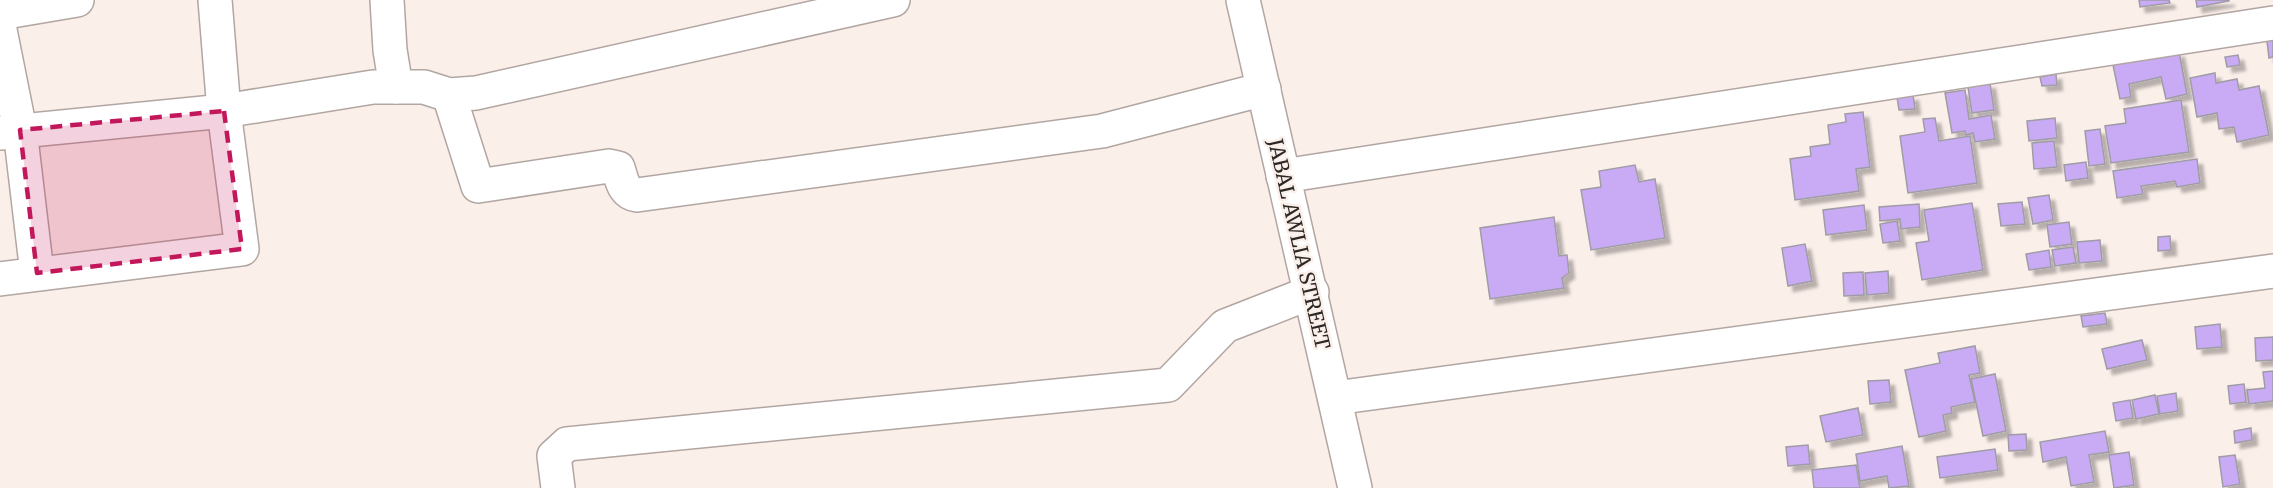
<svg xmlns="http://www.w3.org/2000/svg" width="2273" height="488" font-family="Merriweather,serif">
  <defs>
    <filter id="shadow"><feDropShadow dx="5.5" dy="5.5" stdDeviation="1.5" flood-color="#0004"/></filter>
  </defs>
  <rect width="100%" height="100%" fill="#fbefea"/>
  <g fill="#c8abf4" stroke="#9f9ca6" stroke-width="1.5" filter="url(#shadow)">
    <polygon points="2139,0 2169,0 2170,3 2140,7"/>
    <polygon points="2196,0 2229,0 2229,1 2197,7"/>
    <polygon points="2273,32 2273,57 2269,58 2266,33"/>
    <polygon points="2179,52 2187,94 2166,99 2161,77 2129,84 2131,97 2120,99 2113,65"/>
    <polygon points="2238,55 2240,65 2227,67 2225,57"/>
    <polygon points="2215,73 2216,83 2237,79 2239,90 2259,86 2269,135 2237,142 2234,127 2219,129 2217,113 2197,117 2190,78"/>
    <polygon points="2056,74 2057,85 2042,86 2040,77"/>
    <polygon points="1990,83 1994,110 1972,113 1968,87"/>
    <polygon points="1965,90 1969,119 1991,115 1995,139 1975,142 1973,133 1966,135 1965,131 1952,133 1945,93"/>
    <polygon points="1913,95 1915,109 1899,110 1897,97"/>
    <polygon points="2181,100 2189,152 2111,163 2105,126 2126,123 2124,109"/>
    <polygon points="1863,112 1870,167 1856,169 1859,191 1795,200 1790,159 1811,156 1810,147 1830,144 1828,125 1846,122 1845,114"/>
    <polygon points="1935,118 1939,141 1970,136 1977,183 1908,193 1900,136 1925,132 1923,119"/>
    <polygon points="2055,118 2057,138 2029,141 2027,121"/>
    <polygon points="2100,129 2105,164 2089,166 2085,131"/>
    <polygon points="2054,141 2057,167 2034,169 2032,143"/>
    <polygon points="2197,159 2200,183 2177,187 2175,181 2141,186 2143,194 2117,198 2113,171"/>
    <polygon points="2086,162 2088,178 2066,181 2064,165"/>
    <polygon points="1635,165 1639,182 1655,179 1665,238 1591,250 1581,190 1601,187 1599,171"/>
    <polygon points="2049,195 2053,220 2033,224 2028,198"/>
    <polygon points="2022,202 2025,224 2001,226 1998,204"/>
    <polygon points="1972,203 1983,270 1922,280 1916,243 1929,241 1924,210"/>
    <polygon points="1919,204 1920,227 1901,229 1900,219 1880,221 1879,207"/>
    <polygon points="1864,205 1867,230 1826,235 1823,210"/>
    <polygon points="1554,217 1559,256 1567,255 1569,273 1562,278 1564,288 1490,299 1480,228"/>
    <polygon points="1897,221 1900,241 1883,243 1880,224"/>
    <polygon points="2069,222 2072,244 2050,247 2047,225"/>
    <polygon points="2170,236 2171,250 2158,251 2158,237"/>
    <polygon points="2100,240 2102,261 2079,263 2077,242"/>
    <polygon points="1805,244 1812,281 1788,286 1782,248"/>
    <polygon points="2073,247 2076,263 2055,266 2052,250"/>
    <polygon points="2049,250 2051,267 2029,270 2026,254"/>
    <polygon points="1888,271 1889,293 1867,295 1865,273"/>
    <polygon points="1863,272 1864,295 1844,296 1843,273"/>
    <polygon points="2105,313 2107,324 2083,327 2081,316"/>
    <polygon points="2220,324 2222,347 2197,349 2195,327"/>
    <polygon points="2273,337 2273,360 2256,361 2255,338"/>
    <polygon points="2142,340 2147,360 2107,369 2102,349"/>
    <polygon points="1975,346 1980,373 1969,375 1975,402 1951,407 1952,413 1943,415 1946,431 1919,437 1905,370 1940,363 1938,353"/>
    <polygon points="2273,371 2273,401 2249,404 2247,390 2265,388 2263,372"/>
    <polygon points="1995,374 2006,431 1983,436 1971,379"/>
    <polygon points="1889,380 1891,402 1870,404 1868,381"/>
    <polygon points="2244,384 2246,402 2230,404 2228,386"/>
    <polygon points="2176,393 2178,411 2160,414 2157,396"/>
    <polygon points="2155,395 2159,414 2136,419 2132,400"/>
    <polygon points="2130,400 2133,418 2116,421 2113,403"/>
    <polygon points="1858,408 1863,435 1826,442 1820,416"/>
    <polygon points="2251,428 2252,440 2235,443 2234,431"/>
    <polygon points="2105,431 2109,452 2089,455 2094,482 2071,486 2066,457 2043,462 2040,442"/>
    <polygon points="2026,434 2027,450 2009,451 2008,435"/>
    <polygon points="1808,445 1810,464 1788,466 1786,447"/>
    <polygon points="1902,446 1909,486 1889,488 1887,476 1860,481 1856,454"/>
    <polygon points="1995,449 1998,470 1940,478 1937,457"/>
    <polygon points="2129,452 2134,485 2114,488 2109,455"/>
    <polygon points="2235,455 2240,484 2223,487 2219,457"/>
    <polygon points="1856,465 1860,488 1814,488 1812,470"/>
  </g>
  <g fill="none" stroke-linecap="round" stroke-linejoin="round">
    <g stroke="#b2a6a2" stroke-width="36">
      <g id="minor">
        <polyline points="387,0 390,50 396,87"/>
        <polyline points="0,13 77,0"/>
        <polyline points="0,30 20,130 37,273"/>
        <path d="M449,95L478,186L609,166L618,168C622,180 623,193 637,195L1102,131L1264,89"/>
        <polyline points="0,133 224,111 373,87 424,87 449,95 476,93 893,0"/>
        <polyline points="1283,176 2273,23"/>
        <polyline points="0,279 242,249 224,111 215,0"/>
        <polyline points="1335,398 2273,271"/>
        <polyline points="558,488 554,456 567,444 1168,385 1225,326 1312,292"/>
      </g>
    </g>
    <g stroke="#b2a6a2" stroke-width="36">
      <polyline id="highway" points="1243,0 1355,488"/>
    </g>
    <use href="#minor" stroke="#fff" stroke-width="33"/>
    <use href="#highway" stroke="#fff" stroke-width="33"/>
  </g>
  <path fill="#c2185b" fill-opacity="0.2" stroke="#c2185b" stroke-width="4.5" stroke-dasharray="12 8" stroke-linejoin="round" d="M224,111L242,249L37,273L20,130Z"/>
  <g text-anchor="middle" stroke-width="5" stroke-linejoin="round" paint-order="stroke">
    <g font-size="20" fill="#2c2826" stroke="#fbefea">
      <text transform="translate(1299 244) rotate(77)" y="7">JABAL AWLIA STREET</text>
    </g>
  </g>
</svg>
